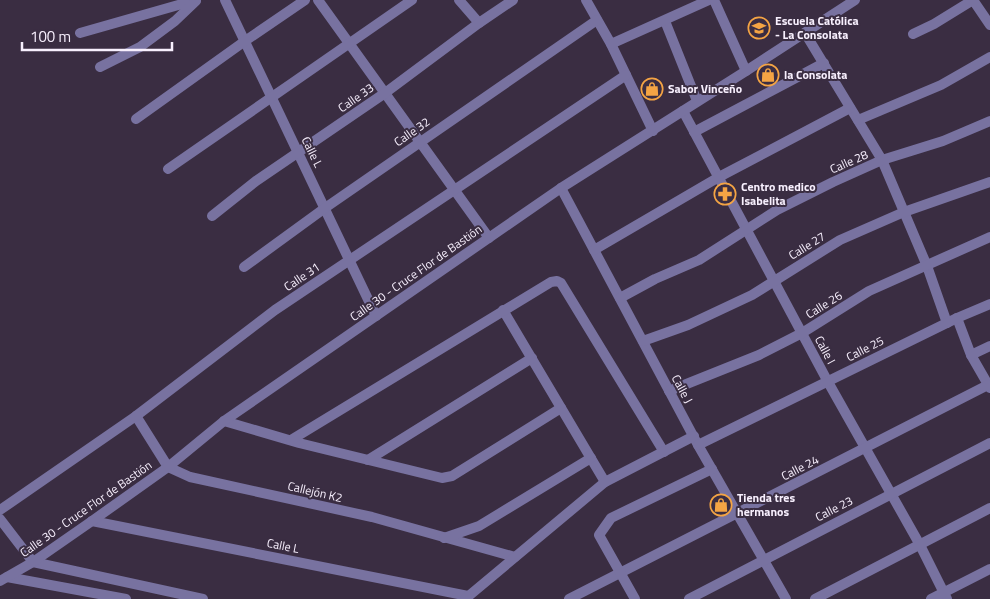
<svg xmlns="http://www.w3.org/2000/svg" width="990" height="599" font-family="'Titillium Web',sans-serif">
  <rect width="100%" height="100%" fill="#3a2d42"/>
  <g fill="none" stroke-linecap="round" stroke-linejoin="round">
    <g stroke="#7872a0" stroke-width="10">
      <polyline points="225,0 376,316"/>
      <polyline points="318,0 489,238"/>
      <polyline points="459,0 479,23"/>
      <polyline points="586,0 611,44 653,131"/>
      <polyline points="714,0 746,71"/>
      <polyline points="665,21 697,101"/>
      <polyline points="80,33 196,0"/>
      <polyline points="805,33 882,160 927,266 947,323"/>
      <polyline points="913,34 934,24 973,0 990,25"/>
      <polyline points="611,44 709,0"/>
      <polyline points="100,67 140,47 175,21 196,1"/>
      <polyline points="683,111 828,382 920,545 947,599"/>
      <polyline points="136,119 245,41 305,0"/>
      <polyline points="858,120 941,85 990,57"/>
      <polyline points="694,132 824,63"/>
      <path d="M168,169C249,112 331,57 412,0"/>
      <polyline points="561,188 698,445 786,599"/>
      <polyline points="212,216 256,181 385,93 479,23 513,0"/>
      <polyline points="594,250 719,177 850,108"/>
      <polyline points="244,267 325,208 597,20"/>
      <polyline points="620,298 655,279 699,260 777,210 833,182 882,160 943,141 990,121"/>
      <polyline points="503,310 605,482"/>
      <polyline points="957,318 971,355 990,388"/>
      <polyline points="643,341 688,325 752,295 840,240 904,212 990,182"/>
      <polyline points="971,355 990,346"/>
      <polyline points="669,391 759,355 802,333 869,291 990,237"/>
      <polyline points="136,416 168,467 190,477 372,517 515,557"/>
      <polyline points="224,421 299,443 442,478 452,476 561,408"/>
      <polyline points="291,440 551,282 557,281 561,283 664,452"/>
      <polyline points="698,445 957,318 990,304"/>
      <polyline points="368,460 532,358"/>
      <polyline points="0,510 136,416 275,310 626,75"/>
      <polyline points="0,519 33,562 203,599"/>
      <polyline points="92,521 468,596"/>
      <polyline points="444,538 479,526 591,458"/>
      <polyline points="7,577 126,599"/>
      <polyline points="0,581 33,562 92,521 168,467 224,421 561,188 746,71 855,0"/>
      <polyline points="465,599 605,482 694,436"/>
      <polyline points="569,599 988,385"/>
      <polyline points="635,599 599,535 611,518 712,469"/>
      <polyline points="689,599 990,443"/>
      <polyline points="815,599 990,508"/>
      <polyline points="931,599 990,569"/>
    </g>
  </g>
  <defs>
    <g id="school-ring" transform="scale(1.125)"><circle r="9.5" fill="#3a2d42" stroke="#f4a444" stroke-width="1.5"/><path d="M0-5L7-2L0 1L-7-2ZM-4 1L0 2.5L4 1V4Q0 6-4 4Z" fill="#f4a444"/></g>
    <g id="shop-ring" transform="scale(1.125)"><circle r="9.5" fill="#3a2d42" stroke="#f4a444" stroke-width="1.5"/><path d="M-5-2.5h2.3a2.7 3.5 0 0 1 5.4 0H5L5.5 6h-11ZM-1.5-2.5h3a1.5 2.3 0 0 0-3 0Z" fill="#f4a444"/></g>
    <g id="pharmacy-ring" transform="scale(1.125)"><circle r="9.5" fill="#3a2d42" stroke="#f4a444" stroke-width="1.5"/><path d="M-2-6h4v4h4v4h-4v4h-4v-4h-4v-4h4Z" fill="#f4a444"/></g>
  </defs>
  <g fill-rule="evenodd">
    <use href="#school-ring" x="759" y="28"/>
    <use href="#shop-ring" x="768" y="75"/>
    <use href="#shop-ring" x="652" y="89"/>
    <use href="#pharmacy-ring" x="725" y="194"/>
    <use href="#shop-ring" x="721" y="505"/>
  </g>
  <g text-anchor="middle" stroke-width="4" stroke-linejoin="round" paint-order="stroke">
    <g font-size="12" font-weight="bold" fill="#f8f0fe" stroke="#3a2d42" text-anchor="start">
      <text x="775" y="25">Escuela Católica<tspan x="775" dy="14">- La Consolata</tspan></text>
      <text x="784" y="79">la Consolata</text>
      <text x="668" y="93">Sabor Vinceño</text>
      <text x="741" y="191">Centro medico<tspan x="741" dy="14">Isabelita</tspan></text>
      <text x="737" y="502">Tienda tres<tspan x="737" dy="14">hermanos</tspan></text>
    </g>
    <g font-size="12" fill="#f8f0fe" stroke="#3a2d42">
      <text transform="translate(356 98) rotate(-35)" y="4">Calle 33</text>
      <text transform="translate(412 132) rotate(-35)" y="4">Calle 32</text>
      <text transform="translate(312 152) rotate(64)" y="4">Calle L</text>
      <text transform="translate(849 162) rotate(-24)" y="4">Calle 28</text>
      <text transform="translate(807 246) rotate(-32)" y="4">Calle 27</text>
      <text transform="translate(416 273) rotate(-35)" y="4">Calle 30 - Cruce Flor de Bastión</text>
      <text transform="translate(302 277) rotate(-34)" y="4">Calle 31</text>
      <text transform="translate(824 305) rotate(-32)" y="4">Calle 26</text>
      <text transform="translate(865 349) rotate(-27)" y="4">Calle 25</text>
      <text transform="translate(825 350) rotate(62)" y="4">Calle I</text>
      <text transform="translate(682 389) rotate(62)" y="4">Calle J</text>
      <text transform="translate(800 468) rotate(-27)" y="4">Calle 24</text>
      <text transform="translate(315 492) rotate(13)" y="4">Callejón K2</text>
      <text transform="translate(86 509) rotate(-35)" y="4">Calle 30 - Cruce Flor de Bastión</text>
      <text transform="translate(834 509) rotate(-27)" y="4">Calle 23</text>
      <text transform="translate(283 546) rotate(11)" y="4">Calle L</text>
    </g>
  </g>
  <path d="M22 42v8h150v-8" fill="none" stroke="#f8f0fe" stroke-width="2.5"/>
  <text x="30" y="42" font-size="15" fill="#f8f0fe" stroke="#3a2d42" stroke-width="4" paint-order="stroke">100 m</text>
</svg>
